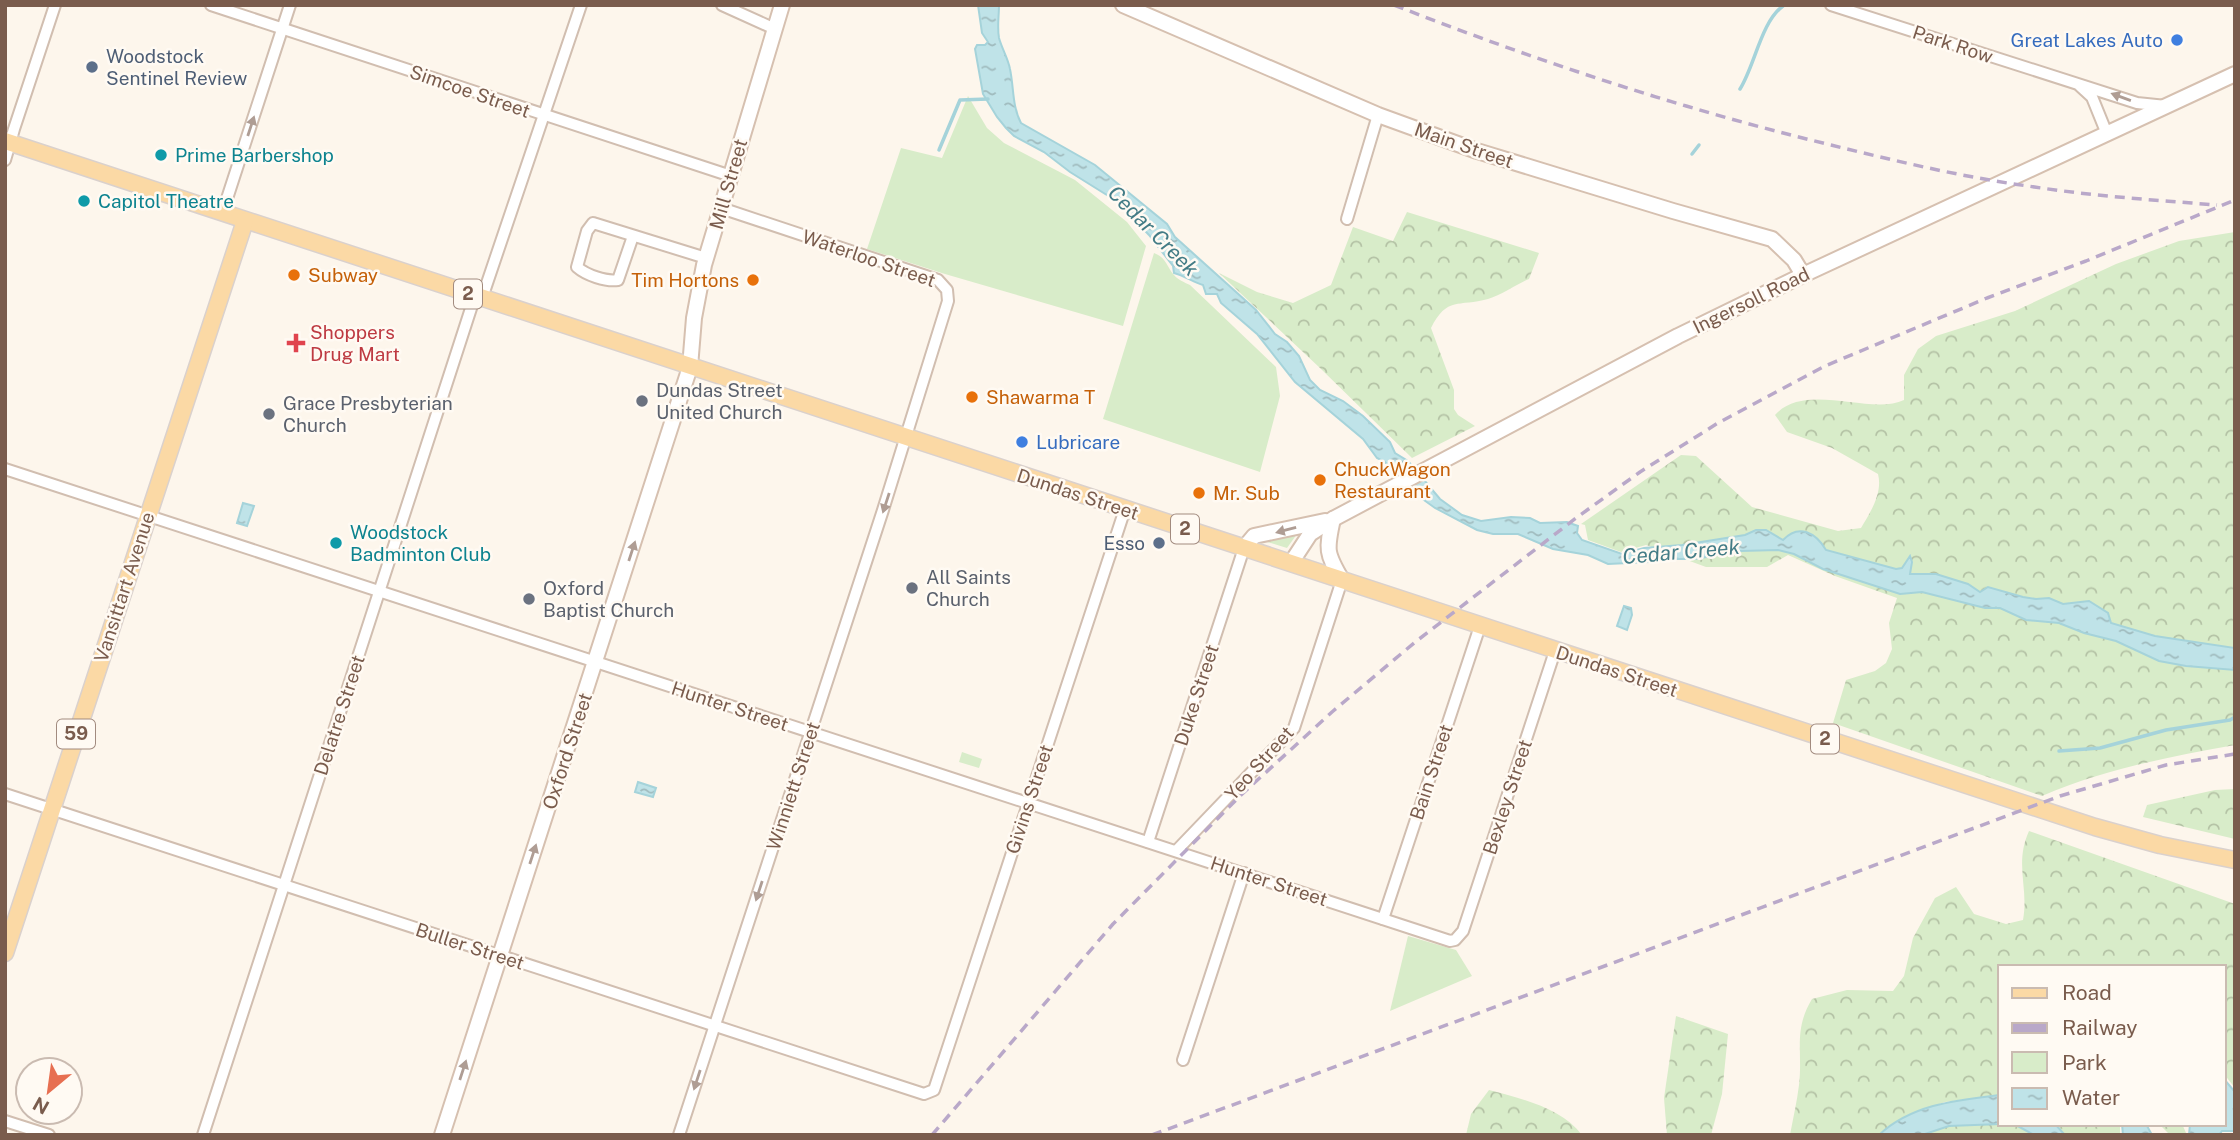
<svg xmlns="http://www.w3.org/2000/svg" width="2240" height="1140" font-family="'Public Sans',sans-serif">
  <defs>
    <pattern id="forest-crowns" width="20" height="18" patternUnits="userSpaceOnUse" patternTransform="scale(1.75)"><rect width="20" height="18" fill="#d8ecc9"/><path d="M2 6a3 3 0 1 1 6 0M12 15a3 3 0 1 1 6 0" fill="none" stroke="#b4c2a5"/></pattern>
    <pattern id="water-ripples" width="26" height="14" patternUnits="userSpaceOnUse" patternTransform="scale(1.75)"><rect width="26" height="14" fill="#bfe3e8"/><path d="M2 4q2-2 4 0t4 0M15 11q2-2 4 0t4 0" fill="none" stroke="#a0bbbe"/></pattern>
  </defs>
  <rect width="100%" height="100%" fill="#fdf6ec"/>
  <g fill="#d8ecc9">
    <polygon points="968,96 987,128 1004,143 1075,180 1127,222 1146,246 1123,326 945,274 867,249 901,148 942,158"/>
    <path d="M1154,253C1167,258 1166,266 1174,275C1178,280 1184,282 1190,285L1276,367L1280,396L1260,472L1103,419Z"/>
    <polygon points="1297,534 1287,548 1264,541"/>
    <polygon points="962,752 982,759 979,768 959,762"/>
    <polygon points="1408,936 1456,950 1472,976 1390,1011"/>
  </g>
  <g fill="url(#forest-crowns)">
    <path d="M1407,212L1539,253L1529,279C1515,285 1502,295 1488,299C1459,307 1447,296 1431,328L1454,390V409L1458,415L1475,426L1412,458L1320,368L1219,273L1257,292L1293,303L1331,285L1353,227L1393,241Z"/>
    <path d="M2235,232V745C2169,757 2104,769 2042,796L1833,723L1846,680L1875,671L1886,663L1892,649L1889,623L1897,598L1835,576L1788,555L1767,567H1706L1646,545L1621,552L1588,540L1585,525L1581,524L1681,455L1696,456L1752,507L1838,531L1861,528C1870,513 1883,493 1878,474L1832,448L1787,432L1775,415C1805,381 1871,416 1904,400V375L1918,349L1936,336L2015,311L2116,264L2179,241Z"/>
    <polygon points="2235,789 2235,839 2143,817 2147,805 2215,790"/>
    <path d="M2029,831L2235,904V1088L2224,1074V967H2000V1095L1945,1102L1910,1114L1879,1135H1790C1793,1118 1797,1102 1799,1085C1803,1052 1793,1030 1812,999L1847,990L1893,991L1904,976L1913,938L1935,898L1956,887L1974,914L2006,924L2023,920C2029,888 2014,864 2029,831Z"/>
    <polygon points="1676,1016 1728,1034 1722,1094 1711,1135 1667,1135 1664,1098"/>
    <path d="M1489,1090C1520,1098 1562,1108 1582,1135H1466L1471,1114Z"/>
    <polygon points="2000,1124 2014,1124 2034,1135 1922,1135 1949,1126"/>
    <polygon points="2055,1124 2120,1124 2120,1135 2065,1135"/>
    <polygon points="2159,1124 2182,1124 2187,1135 2170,1135"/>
  </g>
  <g fill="url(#water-ripples)" stroke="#a5d3da" stroke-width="2">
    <path d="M978,5H999C999,16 997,27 999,38C1002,49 1008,58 1010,69C1014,88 1012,106 1021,123L1095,165L1167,224L1175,237L1256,310L1275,334L1287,342L1299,356L1310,380L1320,390L1343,401L1363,416L1390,442L1395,453L1408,461L1440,499L1462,515L1481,521L1511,517L1530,518L1540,523L1567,522L1578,526L1577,533L1582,540L1622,554L1644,548L1682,545L1745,535L1756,530H1766L1783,540C1799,523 1816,533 1826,550L1896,569L1902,568L1910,556L1912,562L1910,574H1936L1968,584L1980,592L1988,587L2023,597L2036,599L2049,598L2063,604L2089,601L2108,613L2111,623L2155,636L2235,648V670L2186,666L2159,661L2116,641L2084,633L2059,623L2026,620L2000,608H1985L1922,592L1900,594L1823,569L1794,554L1778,550L1740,551L1695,559H1660L1649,562L1608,564L1588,555L1553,549L1518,534H1493L1477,530L1435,508L1417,495L1385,462L1377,458L1363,439L1295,382L1257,334L1221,303L1217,294H1206L1203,285C1193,282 1185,276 1174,273L1173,266L1149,235L1118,202L1070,172L1044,152L1014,136L1006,128L997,117L983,94L975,49L977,45H985L988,42L982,33Z"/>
    <polygon points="243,503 254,506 247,526 237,523"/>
    <polygon points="1624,606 1631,608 1632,615 1627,630 1617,626"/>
    <polygon points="638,782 656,788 653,797 635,792"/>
    <polygon points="2224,1079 2235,1092 2235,1131 2222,1131 2219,1135 2189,1135 2190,1124 2224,1124"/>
    <path d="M2000,1095V1124L1949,1126L1922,1135H1879C1912,1104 1958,1100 2000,1095Z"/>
    <polygon points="2014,1124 2055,1124 2065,1135 2034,1135"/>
    <polygon points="2122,1124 2146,1124 2152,1135 2123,1135"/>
  </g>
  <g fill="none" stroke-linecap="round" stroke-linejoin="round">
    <g stroke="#a5d3da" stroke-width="3.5">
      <path d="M1740,89C1755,65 1761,22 1783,6"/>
      <polyline points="939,150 960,100 988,99"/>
      <polyline points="1692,154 1699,145"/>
      <polyline points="2059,751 2100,748 2166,730 2230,720 2235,717"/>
    </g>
    <g stroke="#d1beb0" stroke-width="14">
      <g id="minor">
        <polyline points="211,5 731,176"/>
        <polyline points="722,5 775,29"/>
        <polyline points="1831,5 2137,103 2166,106"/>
        <polyline points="2080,86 2092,97 2107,134"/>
        <polyline points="5,160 14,129 55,5"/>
        <polyline points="222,214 290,5"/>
        <polyline points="1347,219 1378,115"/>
        <path d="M633,236L618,280C606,282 586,275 577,267L587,231L593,223L706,258"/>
        <polyline points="482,298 581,5"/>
        <polyline points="5,469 1450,941 1455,940 1463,931 1555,651"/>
        <polyline points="5,794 924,1094 934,1090 1125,509"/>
        <polyline points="1148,842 1244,548"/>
        <polyline points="1177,850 1294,728 1342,580"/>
        <polyline points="1383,919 1480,626"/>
        <polyline points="1183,1060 1244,873"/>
        <polyline points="5,1121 49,1135"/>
        <polyline points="203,1135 475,296"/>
        <polyline points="679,1135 883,510 948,301 947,290 938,280 721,208"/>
      </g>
    </g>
    <g stroke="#d6c0b0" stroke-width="18">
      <g id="secondary">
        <polyline points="1123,5 1378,115 1477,151 1673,211 1772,239 1794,260 1803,275"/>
        <path d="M1333,519C1326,550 1326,553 1342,580"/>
        <polyline points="1244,548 1254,536 1325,521"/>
        <polyline points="1291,563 1310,534 1333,519 1678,336 1803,275 2235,74"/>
        <polyline points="442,1135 690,367 694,318 704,265 782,5"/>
      </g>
    </g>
    <g stroke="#dad1cd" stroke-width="19">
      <g id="primary">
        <polyline points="5,141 2095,827 2160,845 2235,860"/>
        <polyline points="5,953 245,221"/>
      </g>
    </g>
    <use href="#minor" stroke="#fff" stroke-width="10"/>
    <use href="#secondary" stroke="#fff" stroke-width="14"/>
    <use href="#primary" stroke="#fbd9a5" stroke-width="16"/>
    <g stroke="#b9a8c9" stroke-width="3.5" stroke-dasharray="10 7" stroke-linecap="butt">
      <path d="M1394,5C1537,61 1682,109 1831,145C1896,161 1962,177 2028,186C2091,196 2154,200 2217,205"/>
      <polyline points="932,1135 1113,924 1240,796 1332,712 1414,643 1576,518 1640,472 1718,423 1825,366 1987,298 2086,261 2235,200"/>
      <polyline points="1152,1135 2060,796 2166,765 2235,754"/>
    </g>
  </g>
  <defs><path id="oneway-solid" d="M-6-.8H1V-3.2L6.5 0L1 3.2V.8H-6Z" transform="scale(1.75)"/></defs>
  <g fill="#af9d94">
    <use href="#oneway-solid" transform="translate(2121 97) rotate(-160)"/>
    <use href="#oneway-solid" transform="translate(251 126) rotate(-72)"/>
    <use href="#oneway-solid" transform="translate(886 503) rotate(108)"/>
    <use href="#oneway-solid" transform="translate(1286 530) rotate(165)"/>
    <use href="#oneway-solid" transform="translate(632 551) rotate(-72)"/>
    <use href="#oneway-solid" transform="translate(533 854) rotate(-72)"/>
    <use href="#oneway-solid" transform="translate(759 891) rotate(108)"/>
    <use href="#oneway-solid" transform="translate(463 1070) rotate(-72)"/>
    <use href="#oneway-solid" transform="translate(697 1080) rotate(108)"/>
  </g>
  <g fill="#3f7fe0" stroke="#fffaf3" stroke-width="2.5">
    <circle cx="2177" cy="40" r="7"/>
    <circle cx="1022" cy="442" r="7"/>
  </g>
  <g fill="#5c6f8a" stroke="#fffaf3" stroke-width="2.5">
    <circle cx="92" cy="67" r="7"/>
    <circle cx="1159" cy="543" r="7"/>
  </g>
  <g fill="#0f9aa8" stroke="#fffaf3" stroke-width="2.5">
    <circle cx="161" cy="155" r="7"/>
    <circle cx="84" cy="201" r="7"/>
    <circle cx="336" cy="543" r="7"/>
  </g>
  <g fill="#e8710a" stroke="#fffaf3" stroke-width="2.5">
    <circle cx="294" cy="275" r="7"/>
    <circle cx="753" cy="280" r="7"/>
    <circle cx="972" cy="397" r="7"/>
    <circle cx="1320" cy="480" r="7"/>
    <circle cx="1199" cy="493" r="7"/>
  </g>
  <path fill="#e0444e" stroke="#fffaf3" stroke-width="2.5" d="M292.5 332.5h7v7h7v7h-7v7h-7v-7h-7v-7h7z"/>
  <g fill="#6b7280" stroke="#fffaf3" stroke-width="2.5">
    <circle cx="642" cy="401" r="7"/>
    <circle cx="269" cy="414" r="7"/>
    <circle cx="912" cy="588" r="7"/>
    <circle cx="529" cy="599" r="7"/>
  </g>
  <g text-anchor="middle" stroke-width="5" stroke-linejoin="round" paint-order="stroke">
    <g fill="#fffaf3" stroke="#a28b7f" stroke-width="2">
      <rect x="454" y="279.5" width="28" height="29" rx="5"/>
      <rect x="1171" y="514.5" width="28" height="29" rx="5"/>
      <rect x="57" y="719.5" width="38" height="29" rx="5"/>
      <rect x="1811" y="724.5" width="28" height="29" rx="5"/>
    </g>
    <g font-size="18" font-weight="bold" fill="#7a5c4d">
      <text x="468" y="300">2</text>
      <text x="1185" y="535">2</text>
      <text x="76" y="740">59</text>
      <text x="1825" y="745">2</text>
    </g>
    <g font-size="19" fill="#366cbe" stroke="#fffaf3" text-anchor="end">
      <text x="2163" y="47">Great Lakes Auto</text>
      <text x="1036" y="449" text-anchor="start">Lubricare</text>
    </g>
    <g font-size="19" fill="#7a5c4d" stroke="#fffaf3">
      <text transform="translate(1953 44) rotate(18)" y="7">Park Row</text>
      <text transform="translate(470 91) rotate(19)" y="7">Simcoe Street</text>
      <text transform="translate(1464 145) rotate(19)" y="7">Main Street</text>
      <text transform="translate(728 184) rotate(-74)" y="7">Mill Street</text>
      <text transform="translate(869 258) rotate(19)" y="7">Waterloo Street</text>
      <text transform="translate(1751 300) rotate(-26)" y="7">Ingersoll Road</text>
      <text transform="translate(1078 494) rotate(18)" y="7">Dundas Street</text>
      <text transform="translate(124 587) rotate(-72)" y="7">Vansittart Avenue</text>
      <text transform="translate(1617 671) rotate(18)" y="7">Dundas Street</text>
      <text transform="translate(1196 695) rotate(-72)" y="7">Duke Street</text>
      <text transform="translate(730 706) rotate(18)" y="7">Hunter Street</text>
      <text transform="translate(339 715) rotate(-72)" y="7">Delatre Street</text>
      <text transform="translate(567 751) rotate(-72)" y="7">Oxford Street</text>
      <text transform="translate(1259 763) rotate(-48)" y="7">Yeo Street</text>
      <text transform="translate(1431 772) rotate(-72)" y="7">Bain Street</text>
      <text transform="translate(793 786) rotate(-72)" y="7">Winniett Street</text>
      <text transform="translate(1507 797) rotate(-72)" y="7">Bexley Street</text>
      <text transform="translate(1029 799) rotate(-72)" y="7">Givins Street</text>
      <text transform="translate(1269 881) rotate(18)" y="7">Hunter Street</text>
      <text transform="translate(470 946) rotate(18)" y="7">Buller Street</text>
    </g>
    <g font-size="19" fill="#4e5e75" stroke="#fffaf3" text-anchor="start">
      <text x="106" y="63">Woodstock<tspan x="106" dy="22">Sentinel Review</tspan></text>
      <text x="1145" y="550" text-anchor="end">Esso</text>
    </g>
    <g font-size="19" fill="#0d838f" stroke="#fffaf3" text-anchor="start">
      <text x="175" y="162">Prime Barbershop</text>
      <text x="98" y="208">Capitol Theatre</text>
      <text x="350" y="539">Woodstock<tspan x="350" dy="22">Badminton Club</tspan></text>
    </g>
    <g font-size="19" fill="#c56008" stroke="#fffaf3" text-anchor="start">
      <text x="308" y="282">Subway</text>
      <text x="739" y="287" text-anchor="end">Tim Hortons</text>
      <text x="986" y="404">Shawarma T</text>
      <text x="1334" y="476">ChuckWagon<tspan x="1334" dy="22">Restaurant</tspan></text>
      <text x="1213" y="500">Mr. Sub</text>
    </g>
    <g font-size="19" fill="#be3a42" stroke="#fffaf3" text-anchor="start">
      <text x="310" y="339">Shoppers<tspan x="310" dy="22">Drug Mart</tspan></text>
    </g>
    <g font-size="19" fill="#5b616d" stroke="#fffaf3" text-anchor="start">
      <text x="656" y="397">Dundas Street<tspan x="656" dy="22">United Church</tspan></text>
      <text x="283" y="410">Grace Presbyterian<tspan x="283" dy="22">Church</tspan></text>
      <text x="926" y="584">All Saints<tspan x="926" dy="22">Church</tspan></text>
      <text x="543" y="595">Oxford<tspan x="543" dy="22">Baptist Church</tspan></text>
    </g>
    <g font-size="21" font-style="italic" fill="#437c86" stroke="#fffaf3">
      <text transform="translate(1153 231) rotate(45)" y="7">Cedar Creek</text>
      <text transform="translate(1681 552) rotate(-5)" y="7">Cedar Creek</text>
    </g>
  </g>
  <rect width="2240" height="1140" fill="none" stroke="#7a5c4d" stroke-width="14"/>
  <rect x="1998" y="965" width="228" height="161" fill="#fffaf3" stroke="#cabbb1" stroke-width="2"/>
  <rect x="2012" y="988" width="35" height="10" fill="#fbd9a5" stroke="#cabbb1" stroke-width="2"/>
  <text x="2062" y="1000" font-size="21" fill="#7a5c4d">Road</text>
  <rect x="2012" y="1023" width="35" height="10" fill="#b9a8c9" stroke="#cabbb1" stroke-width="2"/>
  <text x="2062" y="1035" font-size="21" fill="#7a5c4d">Railway</text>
  <rect x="2012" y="1052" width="35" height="21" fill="#d8ecc9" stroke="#cabbb1" stroke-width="2"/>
  <text x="2062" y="1070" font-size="21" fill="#7a5c4d">Park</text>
  <rect x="2012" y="1088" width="35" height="21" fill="url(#water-ripples)" stroke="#cabbb1" stroke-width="2"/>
  <text x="2062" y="1105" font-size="21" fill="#7a5c4d">Water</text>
  <g transform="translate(49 1091) rotate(209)"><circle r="33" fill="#fffaf3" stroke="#cabbb1" stroke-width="2"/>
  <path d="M0-5L12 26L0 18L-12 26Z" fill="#e76f51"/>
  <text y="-10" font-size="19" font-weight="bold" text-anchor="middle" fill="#7a5c4d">N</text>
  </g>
</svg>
